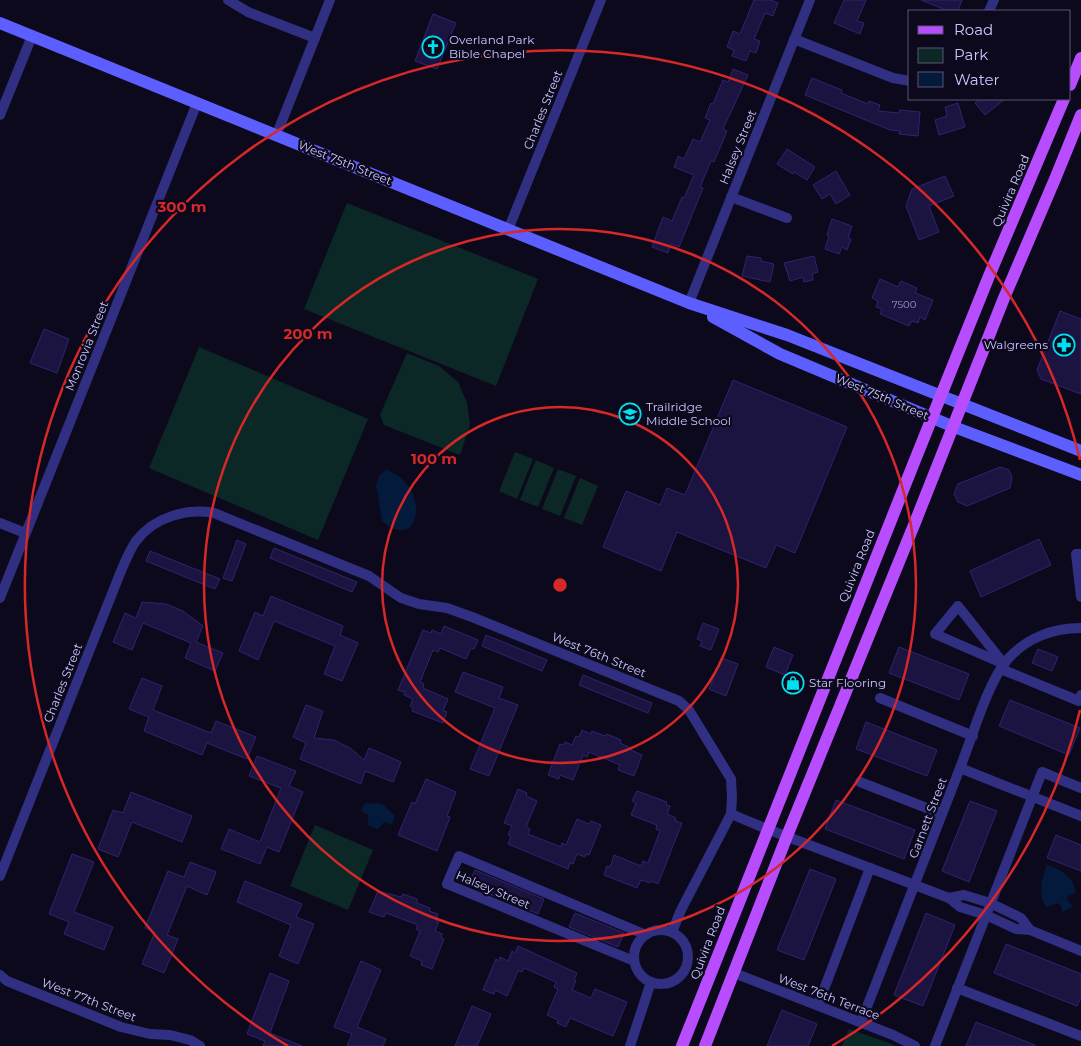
<svg xmlns="http://www.w3.org/2000/svg" width="1081" height="1046" font-family="Montserrat,sans-serif">
  <rect width="100%" height="100%" fill="#0c091d"/>
  <g fill="#0c2826">
    <polygon points="347,203 538,279 496,386 304,309"/>
    <polygon points="199,347 368,419 318,540 149,468"/>
    <polygon points="407,353 439,366 458,382 467,403 470,425 460,455 384,425 380,415"/>
    <polygon points="515,452 533,459 517,499 499,491"/>
    <polygon points="536,460 554,468 538,507 520,500"/>
    <polygon points="558,469 576,476 560,516 542,509"/>
    <polygon points="580,478 598,486 582,525 564,518"/>
    <polygon points="315,825 373,850 348,910 290,886"/>
    <polygon points="849,1029 892,1044 895,1046 842,1046"/>
  </g>
  <g fill="#041a3c">
    <path d="M386,470C431,484 422,555 382,521L376,485L379,476Z"/>
    <polygon points="365,803 382,804 395,816 392,824 384,822 378,829 367,825 369,815 361,811"/>
    <path d="M1047,865C1060,868 1075,879 1076,893L1068,896L1067,899L1073,907L1062,912L1061,906L1058,903L1047,907C1037,897 1042,876 1047,865Z"/>
  </g>
  <g fill="#1b1340" stroke="#30236f">
    <polygon points="754,0 771,0 778,3 773,16 765,13 754,39 760,41 756,53 750,51 746,61 732,56 734,50 727,47 733,31 740,34"/>
    <polygon points="844,0 866,0 857,21 864,23 860,34 834,23"/>
    <polygon points="921,0 962,0 958,11 948,11"/>
    <polygon points="433,14 456,23 437,69 415,61"/>
    <polygon points="733,69 748,75 723,129 727,131 714,162 711,161 700,187 703,188 679,247 671,244 668,253 652,247 663,217 672,221 682,197 684,198 694,175 674,167 678,156 684,159 693,139 700,142 710,120 705,118 711,103 713,104 723,80 728,82"/>
    <polygon points="812,78 842,90 841,93 868,104 869,101 880,105 878,111 899,113 900,110 920,112 918,136 899,134 900,131 890,130 805,95"/>
    <polygon points="980,99 1005,99 985,115 975,103"/>
    <polygon points="958,103 965,127 939,135 935,120 947,116 945,107"/>
    <polygon points="787,149 815,167 807,180 794,172 793,174 777,164"/>
    <polygon points="836,171 850,195 836,204 830,194 822,199 813,185"/>
    <polygon points="945,176 954,196 929,206 939,232 919,240 906,206 912,189"/>
    <polygon points="832,219 852,226 848,238 851,239 847,250 842,247 839,254 825,249 829,236 827,235"/>
    <polygon points="747,256 761,258 761,261 774,264 770,282 742,276"/>
    <polygon points="814,256 818,272 812,274 813,280 804,282 803,277 790,281 784,263"/>
    <polygon points="880,279 898,287 901,281 917,288 915,293 933,300 925,320 920,317 918,323 912,321 909,326 880,314 882,309 876,307 878,301 872,298"/>
    <polygon points="1060,311 1081,319 1081,394 1041,379 1037,370"/>
    <polygon points="44,329 69,339 57,373 30,363"/>
    <polygon points="733,380 847,427 795,553 776,545 766,568 677,532 661,571 603,547 626,491 660,505 667,488 685,495"/>
    <polygon points="1000,467 1009,470 1012,477 1010,488 967,506 958,502 954,494 958,484"/>
    <polygon points="1039,539 1051,565 981,597 970,571"/>
    <polygon points="237,540 246,544 232,581 223,578"/>
    <polygon points="274,548 357,582 352,592 270,558"/>
    <polygon points="150,551 220,579 215,589 146,561"/>
    <polygon points="271,596 343,626 340,635 358,643 342,681 324,674 335,646 274,621 258,660 239,651 255,612 263,616"/>
    <polygon points="142,602 166,604 183,611 203,626 196,642 223,653 215,671 185,658 191,643 143,623 132,650 113,642 125,613 136,618"/>
    <polygon points="703,623 719,629 711,650 700,646 702,641 697,639"/>
    <polygon points="444,626 478,640 474,649 471,648 466,659 440,648 438,652 433,650 420,682 424,684 423,688 448,699 443,711 447,712 443,723 412,711 413,708 410,706 413,699 404,695 405,692 398,690 423,630 431,633 432,630 441,634"/>
    <polygon points="486,635 547,660 542,671 482,646"/>
    <polygon points="774,647 793,655 785,675 766,667"/>
    <polygon points="899,647 969,674 959,700 889,673"/>
    <polygon points="1038,649 1058,657 1052,671 1032,663"/>
    <polygon points="721,658 738,664 726,696 709,689"/>
    <polygon points="463,672 503,687 499,698 518,705 489,776 470,769 495,708 455,692"/>
    <polygon points="583,675 652,703 648,713 579,685"/>
    <polygon points="142,678 162,686 153,710 211,733 216,721 256,737 247,759 207,743 202,755 144,731 149,717 129,709"/>
    <polygon points="1010,700 1080,728 1069,755 999,726"/>
    <polygon points="306,705 323,711 314,738 334,740 350,748 364,760 369,748 401,762 393,782 365,771 361,784 300,759 306,743 293,737"/>
    <polygon points="866,722 937,750 927,776 856,749"/>
    <polygon points="582,730 591,734 592,731 605,736 607,734 621,740 620,743 631,748 631,750 642,755 634,776 618,770 620,765 589,752 587,757 583,755 573,780 560,775 559,779 548,775 560,744 563,745 565,742 572,745 576,736 579,737"/>
    <polygon points="257,756 296,771 289,786 303,792 279,852 267,847 260,864 221,849 229,829 260,842 281,788 249,776"/>
    <polygon points="426,779 456,792 447,816 450,817 437,851 398,835 412,802 415,804"/>
    <polygon points="518,789 527,793 526,796 537,801 526,827 530,829 528,834 561,847 562,843 566,845 577,819 589,824 591,821 601,825 589,855 586,854 585,857 577,854 573,864 570,863 568,869 508,844 511,836 508,835 512,826 504,823"/>
    <polygon points="637,791 667,802 666,805 670,806 667,814 676,818 675,821 682,823 658,884 651,881 650,883 641,880 637,888 604,875 607,866 610,867 614,855 641,866 643,861 648,863 660,831 656,829 657,825 631,815 636,803 632,801"/>
    <polygon points="131,792 192,816 182,842 132,822 118,857 98,849 113,810 123,813"/>
    <polygon points="836,800 915,830 904,859 825,829"/>
    <polygon points="970,801 997,811 969,882 942,871"/>
    <polygon points="1056,835 1081,845 1081,871 1047,858"/>
    <polygon points="72,854 94,862 74,912 113,927 104,950 64,934 69,922 49,914"/>
    <polygon points="190,862 216,872 207,895 187,886 167,935 178,939 164,973 142,964 155,932 145,928 168,871 184,877"/>
    <polygon points="810,869 836,879 804,960 777,950"/>
    <polygon points="475,870 544,899 538,914 468,885"/>
    <polygon points="245,881 302,904 296,917 314,924 298,964 279,956 291,925 237,902"/>
    <polygon points="378,891 401,897 403,894 417,899 417,903 430,908 429,911 438,914 436,921 439,922 435,931 442,934 441,938 444,939 432,969 421,965 422,961 410,956 420,931 416,929 418,925 386,913 384,917 369,912"/>
    <polygon points="575,913 624,933 618,947 569,927"/>
    <polygon points="926,913 955,925 923,1006 894,995"/>
    <polygon points="1006,944 1081,974 1081,997 1077,1006 994,973"/>
    <polygon points="518,946 577,973 574,980 576,981 572,990 591,998 595,989 627,1002 613,1036 570,1018 566,1027 557,1023 558,1020 547,1015 558,989 554,987 556,982 524,968 522,972 518,971 507,996 495,990 494,994 483,990 496,959 499,961 500,957 508,961 512,951 515,953"/>
    <polygon points="361,961 381,970 357,1027 386,1039 383,1046 347,1046 352,1034 334,1027"/>
    <polygon points="270,973 289,981 270,1033 302,1046 263,1046 265,1041 247,1034"/>
    <polygon points="472,1006 491,1014 477,1046 455,1046"/>
    <polygon points="782,1010 817,1024 808,1046 767,1046"/>
    <polygon points="976,1022 1035,1045 1035,1046 966,1046"/>
  </g>
  <g fill="none" stroke-linecap="round" stroke-linejoin="round">
    <g stroke="#302f82" stroke-width="10">
      <polyline points="228,0 248,12 315,38"/>
      <polyline points="989,11 994,0"/>
      <polyline points="794,39 893,78 910,81"/>
      <polyline points="0,115 32,36"/>
      <polyline points="276,136 330,0"/>
      <polyline points="731,197 787,218"/>
      <polyline points="508,230 601,0"/>
      <polyline points="689,303 810,0"/>
      <polyline points="0,523 25,533"/>
      <polyline points="1081,554 1076,554 1081,597"/>
      <polyline points="0,598 197,103"/>
      <polygon points="958,606 1004,664 935,634"/>
      <polyline points="1001,669 1079,701 1081,695"/>
      <polyline points="880,698 973,736"/>
      <polyline points="960,768 1081,816"/>
      <polyline points="860,782 942,814"/>
      <polyline points="731,814 767,829 949,898 960,907 986,915 1016,929 1030,930 1081,951"/>
      <path d="M0,876L119,576C124,564 129,551 136,541C154,517 187,508 214,513L369,576L401,598L419,604L447,608L472,617L679,701L689,710L731,779L732,797L731,814L681,910L672,932"/>
      <polyline points="949,898 964,895 990,903 1021,918 1030,930"/>
      <circle cx="661" cy="957" r="27"/>
      <polyline points="634,961 447,884 459,856 646,935"/>
      <polyline points="734,973 893,1035 915,1046"/>
      <polyline points="0,975 7,981 121,1027 150,1034 170,1035 190,1040 200,1046"/>
      <polyline points="957,988 1081,1036"/>
      <polyline points="818,1005 870,868"/>
      <path d="M861,1022C894,938 927,853 960,768C972,738 987,684 1007,660C1026,638 1053,628 1081,628"/>
      <polyline points="630,1046 651,982"/>
      <polyline points="935,1046 1042,772 1081,788"/>
    </g>
    <g stroke="#5d5eff" stroke-width="12">
      <polyline points="0,23 689,303 787,335 1081,451"/>
      <polyline points="713,317 780,354 954,427 1081,475"/>
    </g>
    <g stroke="#b74dff" stroke-width="12">
      <polyline points="1070,85 1081,58"/>
      <polyline points="682,1046 915,460 989,276 1064,99"/>
      <polyline points="705,1046 787,836 914,525 1004,298 1055,179 1081,115"/>
    </g>
  </g>
  <g fill="none" stroke="#d62828" stroke-width="2.5">
    <circle cx="560" cy="585" r="178"/>
    <circle cx="560" cy="585" r="356"/>
    <path d="M1080 710A535 535 0 0 1 832 1046M288 1046A535 535 0 1 1 1080 460"/>
  </g>
  <defs>
    <g id="church-ring" transform="scale(1.125)"><circle r="9.5" fill="#0c091d" stroke="#00e0f1" stroke-width="1.5"/><path d="M-1.2-6h2.4v3.5h3.3v2.4h-3.3V6h-2.4V-.1h-3.3v-2.4h3.3Z" fill="#00e0f1"/></g>
    <g id="pharmacy-ring" transform="scale(1.125)"><circle r="9.5" fill="#0c091d" stroke="#00e0f1" stroke-width="1.5"/><path d="M-2-6h4v4h4v4h-4v4h-4v-4h-4v-4h4Z" fill="#00e0f1"/></g>
    <g id="school-ring" transform="scale(1.125)"><circle r="9.5" fill="#0c091d" stroke="#00e0f1" stroke-width="1.5"/><path d="M0-5L7-2L0 1L-7-2ZM-4 1L0 2.5L4 1V4Q0 6-4 4Z" fill="#00e0f1"/></g>
    <g id="shop-ring" transform="scale(1.125)"><circle r="9.5" fill="#0c091d" stroke="#00e0f1" stroke-width="1.5"/><path d="M-5-2.5h2.3a2.7 3.5 0 0 1 5.4 0H5L5.5 6h-11ZM-1.5-2.5h3a1.5 2.3 0 0 0-3 0Z" fill="#00e0f1"/></g>
  </defs>
  <g fill-rule="evenodd">
    <use href="#church-ring" x="433" y="47"/>
    <use href="#pharmacy-ring" x="1064" y="345"/>
    <use href="#school-ring" x="630" y="414"/>
    <use href="#shop-ring" x="793" y="683"/>
  </g>
  <g text-anchor="middle" stroke-width="4.5" stroke-linejoin="round" paint-order="stroke">
    <g font-size="10" fill="#9e99cf">
      <text x="904" y="308">7500</text>
    </g>
    <g font-size="12" fill="#cac6ff" stroke="#0c091d" text-anchor="start">
      <text x="449" y="44">Overland Park<tspan x="449" dy="14">Bible Chapel</tspan></text>
      <text x="1048" y="349" text-anchor="end">Walgreens</text>
      <text x="646" y="411">Trailridge<tspan x="646" dy="14">Middle School</tspan></text>
      <text x="809" y="687">Star Flooring</text>
    </g>
    <g font-size="12" fill="#cac6ff" stroke="#0c091d">
      <text transform="translate(543 110) rotate(-68)" y="4">Charles Street</text>
      <text transform="translate(738 147) rotate(-68)" y="4">Halsey Street</text>
      <text transform="translate(345 163) rotate(22)" y="4">West 75th Street</text>
      <text transform="translate(1011 191) rotate(-67)" y="4">Quivira Road</text>
      <text transform="translate(87 346) rotate(-68)" y="4">Monrovia Street</text>
      <text transform="translate(882 397) rotate(23)" y="4">West 75th Street</text>
      <text transform="translate(857 566) rotate(-68)" y="4">Quivira Road</text>
      <text transform="translate(599 655) rotate(22)" y="4">West 76th Street</text>
      <text transform="translate(63 683) rotate(-68)" y="4">Charles Street</text>
      <text transform="translate(928 818) rotate(-69)" y="4">Garnett Street</text>
      <text transform="translate(493 890) rotate(23)" y="4">Halsey Street</text>
      <text transform="translate(708 943) rotate(-69)" y="4">Quivira Road</text>
      <text transform="translate(829 997) rotate(21)" y="4">West 76th Terrace</text>
      <text transform="translate(89 1000) rotate(21)" y="4">West 77th Street</text>
    </g>
  </g>
  <circle cx="560" cy="585" r="8" fill="#d62828" stroke="#0c091d" stroke-width="2.5"/>
  <g font-size="15" text-anchor="middle" font-weight="bold" fill="#d62828" stroke="#0c091d" stroke-width="4.5" stroke-linejoin="round" paint-order="stroke">
    <text x="182" y="212">300 m</text>
    <text x="308" y="339">200 m</text>
    <text x="434" y="464">100 m</text>
  </g>
  <rect x="908" y="10" width="162" height="90" fill="#0c091d" stroke="#585577"/>
  <rect x="918" y="26" width="25" height="8" fill="#b74dff" stroke="#585577"/>
  <text x="954" y="35" font-size="15" fill="#cac6ff">Road</text>
  <rect x="918" y="48" width="25" height="15" fill="#0c2826" stroke="#585577"/>
  <text x="954" y="60" font-size="15" fill="#cac6ff">Park</text>
  <rect x="918" y="72" width="25" height="15" fill="#041a3c" stroke="#585577"/>
  <text x="954" y="85" font-size="15" fill="#cac6ff">Water</text>
</svg>
